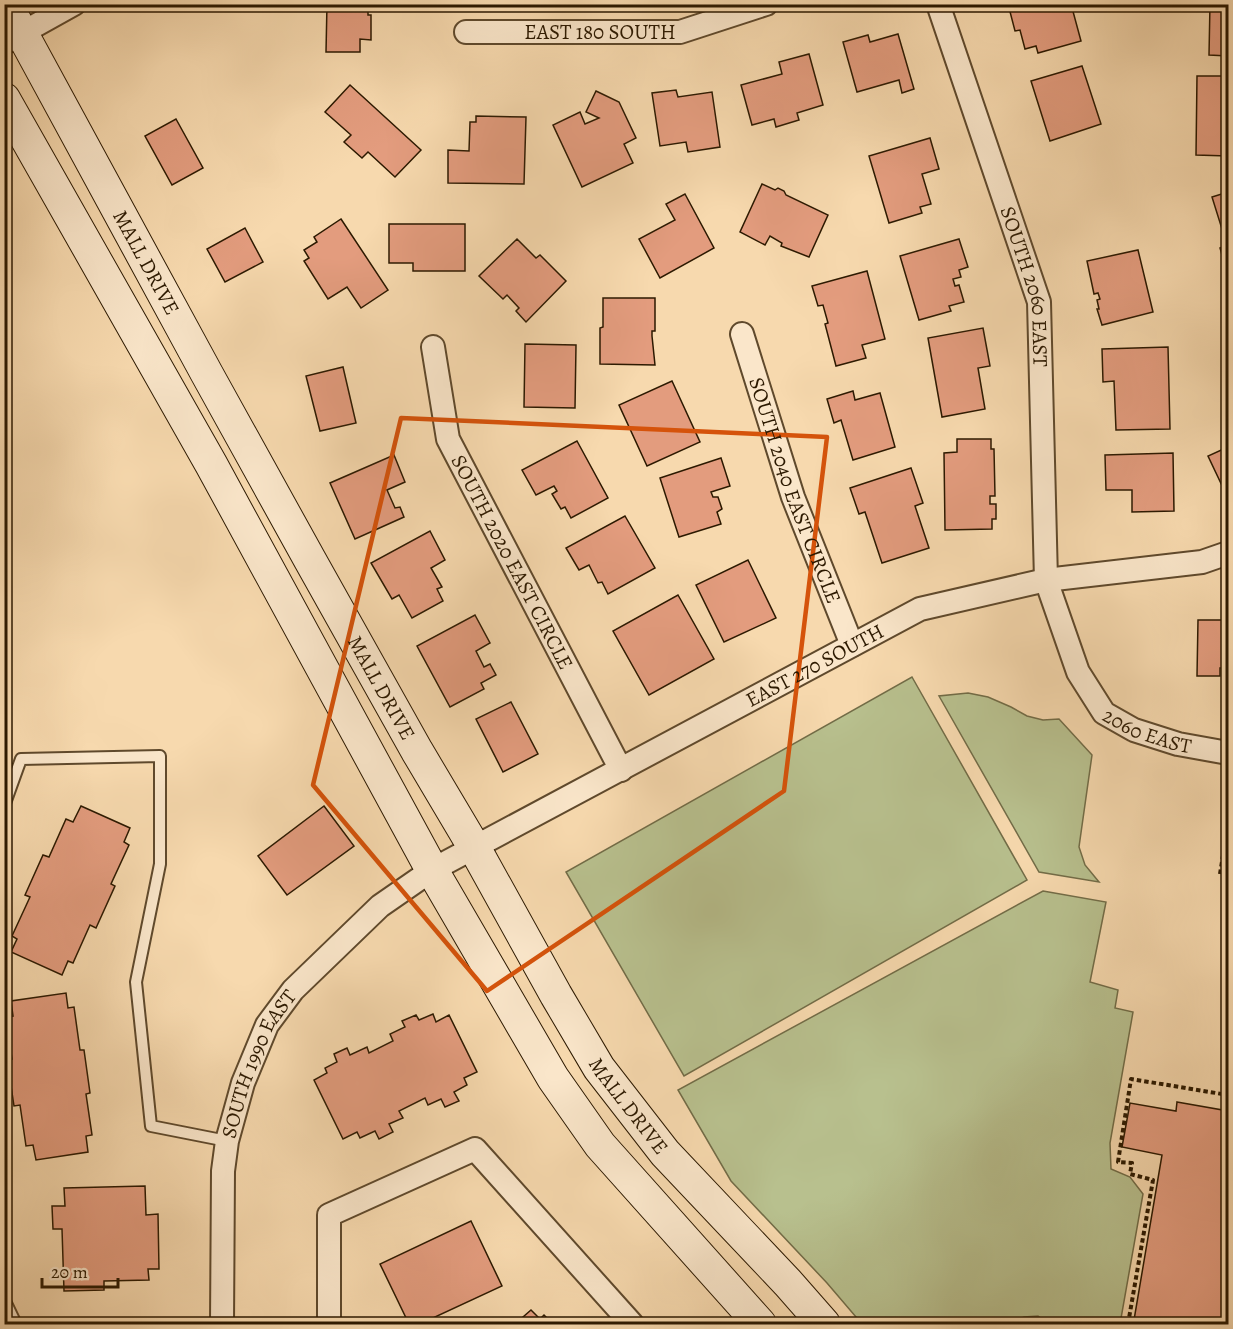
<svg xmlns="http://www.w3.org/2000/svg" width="1233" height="1329" font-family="Alegreya,serif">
  <rect width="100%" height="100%" fill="#f7d9ae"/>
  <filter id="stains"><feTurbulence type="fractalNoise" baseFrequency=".00333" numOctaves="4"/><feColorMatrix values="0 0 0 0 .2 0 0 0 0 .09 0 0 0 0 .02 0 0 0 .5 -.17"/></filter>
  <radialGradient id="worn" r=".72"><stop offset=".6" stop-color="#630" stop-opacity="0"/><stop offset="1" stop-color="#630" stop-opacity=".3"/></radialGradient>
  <g fill="#b8c08e" stroke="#726c47" stroke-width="1.5">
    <polygon points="912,677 1027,880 684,1076 566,872"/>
    <polygon points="968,693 988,697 1011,707 1027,716 1043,720 1059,719 1092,755 1079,847 1085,865 1099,882 1039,872 939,696"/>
    <polygon points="1043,891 1106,902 1090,982 1118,990 1115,1008 1133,1012 1110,1143 1111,1169 1130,1177 1143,1194 1120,1324 1049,1324 1038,1316 1024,1317 1009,1324 862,1324 827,1283 731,1181 678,1090"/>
  </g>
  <g fill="#e39c7e" stroke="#2c1900" stroke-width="1.5">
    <polygon points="327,4 375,4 375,10 368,10 368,15 371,15 371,40 360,39 360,52 326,52"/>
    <polygon points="1008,4 1071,4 1081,41 1038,53 1036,46 1025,49 1020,30 1015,31"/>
    <polygon points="1210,4 1228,4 1228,56 1209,55"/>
    <polygon points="898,34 914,89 902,93 899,80 857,92 843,42 868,35 870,42"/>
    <polygon points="809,54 823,105 797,113 799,120 776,127 774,119 752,125 741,85 782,74 779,62"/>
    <polygon points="1082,66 1101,124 1050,141 1031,81"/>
    <polygon points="1197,76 1228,76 1228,156 1196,155"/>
    <polygon points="350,85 421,150 395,177 368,152 362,158 344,142 351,135 325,112"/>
    <polygon points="676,90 678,97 712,92 720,147 688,152 686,142 660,146 652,93"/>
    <polygon points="596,91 619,102 636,138 624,144 633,163 582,187 553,125 580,112 585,124 599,118 586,112"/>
    <polygon points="476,116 526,117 524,184 448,183 448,150 469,151 470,122 476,122"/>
    <polygon points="176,119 203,168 172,185 145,136"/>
    <polygon points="930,138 939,169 922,174 931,204 920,207 922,213 889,223 869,156"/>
    <polygon points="762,184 775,190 778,188 784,191 786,195 828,215 809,257 781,246 782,243 770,236 765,245 740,232"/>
    <polygon points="1228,192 1228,276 1220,248 1227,245 1212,197"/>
    <polygon points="685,194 714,248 660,278 639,239 675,220 666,204"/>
    <polygon points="341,219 388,290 361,308 347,287 328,299 304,261 309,258 304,250 317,242 314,237"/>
    <polygon points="389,224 465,224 465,271 413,271 413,263 389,263"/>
    <polygon points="245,228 263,262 225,282 207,249"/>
    <polygon points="517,239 536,258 540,255 566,281 526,322 516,311 519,308 507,295 503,299 479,276"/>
    <polygon points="959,239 968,267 959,270 961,277 953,279 955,286 959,285 964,302 949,306 951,311 919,320 900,256"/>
    <polygon points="1138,250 1153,312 1102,325 1097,309 1099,309 1097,300 1100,299 1098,293 1094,294 1087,261"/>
    <polygon points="867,271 885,339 862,345 866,358 836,366 825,324 828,323 823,305 818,306 812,286"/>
    <polygon points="603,298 655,298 655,331 652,331 652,336 655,365 600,364 600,328 603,327"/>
    <polygon points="983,328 990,366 978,368 985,409 942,417 928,338"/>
    <polygon points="525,344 576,345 575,408 524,407"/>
    <polygon points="1168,347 1170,429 1116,430 1114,381 1103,382 1102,349"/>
    <polygon points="343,367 356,423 320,431 306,376"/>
    <polygon points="672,381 700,442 647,466 619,405"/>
    <polygon points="853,391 855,400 880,393 895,447 853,460 841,420 834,423 827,399"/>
    <polygon points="957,439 991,439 991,449 994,449 995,496 990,496 990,504 996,504 996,519 992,519 992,529 945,530 944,453 957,452"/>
    <polygon points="577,441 608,498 571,518 565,507 561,509 552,494 557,491 554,486 536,495 522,470"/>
    <polygon points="1228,447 1228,492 1226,494 1208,456"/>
    <polygon points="1173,453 1174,511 1132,512 1132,490 1106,490 1105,455"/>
    <polygon points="394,455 405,482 387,490 395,508 400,507 404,517 355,539 330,483"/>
    <polygon points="721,458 730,486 711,492 713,497 718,497 722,509 717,512 721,524 679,537 660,478"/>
    <polygon points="911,468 923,503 915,506 929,548 882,563 865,512 859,514 850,488"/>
    <polygon points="625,516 655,568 608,594 602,582 598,583 589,565 579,570 566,548"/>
    <polygon points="430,531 445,560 431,568 442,587 437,589 443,601 412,618 399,595 392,599 371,563"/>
    <polygon points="748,560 776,618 724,642 696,585"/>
    <polygon points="678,595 714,659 649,695 613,631"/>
    <polygon points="475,615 490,643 476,651 484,667 490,664 496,675 481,683 484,689 450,707 417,646"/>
    <polygon points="1198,620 1228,620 1228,668 1220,668 1220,676 1197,676"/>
    <polygon points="511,702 538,754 503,772 476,719"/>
    <polygon points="81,806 130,828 124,842 129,845 111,884 115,886 96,928 90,925 73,963 68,961 62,975 11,952 17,939 12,936 30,897 25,895 43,855 49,857 66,819 73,822"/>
    <polygon points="324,806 354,846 287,895 258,856"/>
    <polygon points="66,993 68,1008 74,1007 80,1050 84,1050 90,1093 86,1094 92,1135 86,1136 88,1152 36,1160 33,1145 26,1146 20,1105 14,1106 7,1059 12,1059 6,1017 13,1016 11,1001"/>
    <polygon points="433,1014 436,1022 449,1015 477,1072 464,1078 467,1085 454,1092 459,1101 445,1107 441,1099 428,1105 425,1098 399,1111 403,1118 389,1124 393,1132 379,1139 375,1131 360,1138 357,1132 343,1139 314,1080 327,1073 325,1068 337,1062 334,1054 347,1048 350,1055 367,1047 369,1053 393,1041 390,1034 405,1027 402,1021 416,1015 419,1020"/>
    <polygon points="1177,1102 1228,1111 1228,1324 1156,1324 1134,1320 1162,1155 1122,1147 1130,1103 1176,1111"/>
    <polygon points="145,1186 146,1215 158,1214 159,1269 148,1269 149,1280 104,1281 104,1290 64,1291 62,1229 53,1229 52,1206 65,1206 64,1188"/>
    <polygon points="471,1221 502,1286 420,1324 409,1324 380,1264"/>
    <polygon points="531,1310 540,1319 544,1315 553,1324 515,1324"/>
  </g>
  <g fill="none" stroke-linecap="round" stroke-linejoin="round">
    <g stroke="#5f492c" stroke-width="14">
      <g id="lane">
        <polyline points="4,806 21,759 160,756 160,864 136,982 151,1126 227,1141"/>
        <polyline points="4,1299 16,1324"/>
      </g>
    </g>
    <g stroke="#5f492c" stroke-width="26">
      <g id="street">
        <path id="s1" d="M938,4L1039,302L1046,580L1078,672L1104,713L1134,730L1178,744L1228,753"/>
        <path id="s2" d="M466,32H680L766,4"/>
        <polyline points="4,43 74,4"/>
        <path id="s3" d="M742,334L793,497L852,645"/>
        <path id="s4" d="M433,347L448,439L621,770"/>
        <path id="s5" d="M222,1324L223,1171L227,1141L243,1083L267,1025L293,990L380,906L432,870L920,609L1046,580L1202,562L1228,553"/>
        <polyline points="329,1324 329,1215 475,1149 632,1324"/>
      </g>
    </g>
    <g stroke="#2c1900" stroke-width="34">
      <g id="secondary">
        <path id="s6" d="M6,4L207,374L310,560L417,751L474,847L556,995L599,1068L665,1153L788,1283L824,1324"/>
        <polyline points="4,99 211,464 432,870 553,1078 600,1145 760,1324"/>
      </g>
    </g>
    <g stroke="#2c1900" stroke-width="4" stroke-dasharray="4.5 3" stroke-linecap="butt">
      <polyline points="1220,874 1226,837"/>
      <polyline points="1128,1324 1153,1180 1130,1174 1132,1163 1118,1162 1131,1079 1228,1095"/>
    </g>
    <use href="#lane" stroke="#fae6ca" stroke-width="10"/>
    <use href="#street" stroke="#fae6ca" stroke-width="22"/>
    <use href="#secondary" stroke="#fae6ca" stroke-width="32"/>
  </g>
  <path fill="none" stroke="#d5530b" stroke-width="4.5" stroke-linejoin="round" d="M401,418L827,437L784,791L487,991L313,785Z"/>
  <g text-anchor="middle" stroke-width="4.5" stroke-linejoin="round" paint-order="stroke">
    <g font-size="21" fill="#2c1900" stroke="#fae6ca">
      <text dy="7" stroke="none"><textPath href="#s2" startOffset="134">EAST 180 SOUTH</textPath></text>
      <text dy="7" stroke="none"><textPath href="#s6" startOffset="294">MALL DRIVE</textPath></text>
      <text dy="7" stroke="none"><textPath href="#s1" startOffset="297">SOUTH 2060 EAST</textPath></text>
      <text dy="7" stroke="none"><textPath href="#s3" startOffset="165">SOUTH 2040 EAST CIRCLE</textPath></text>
      <text dy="7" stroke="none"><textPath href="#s4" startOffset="232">SOUTH 2020 EAST CIRCLE</textPath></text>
      <text dy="7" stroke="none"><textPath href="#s5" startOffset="968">EAST 270 SOUTH</textPath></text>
      <text dy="7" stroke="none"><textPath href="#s6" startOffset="780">MALL DRIVE</textPath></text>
      <text dy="7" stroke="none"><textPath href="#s1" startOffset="786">2060 EAST</textPath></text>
      <text dy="7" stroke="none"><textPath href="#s5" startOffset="267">SOUTH 1990 EAST</textPath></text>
      <text dy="7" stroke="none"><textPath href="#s6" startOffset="1266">MALL DRIVE</textPath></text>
    </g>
  </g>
  <rect width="1233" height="1329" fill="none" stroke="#f7d9ae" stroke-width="24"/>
  <rect x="6" y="6" width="1221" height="1317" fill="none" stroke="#2c1900" stroke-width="3"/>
  <rect x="12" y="12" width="1209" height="1305" fill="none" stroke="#2c1900" stroke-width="1.5"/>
  <path d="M42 1278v9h76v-9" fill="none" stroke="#2c1900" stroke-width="3"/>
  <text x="51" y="1278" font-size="18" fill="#2c1900" stroke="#fae6ca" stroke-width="4.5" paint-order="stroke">20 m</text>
  <rect width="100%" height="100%" filter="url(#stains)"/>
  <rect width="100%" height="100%" fill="url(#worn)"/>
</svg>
